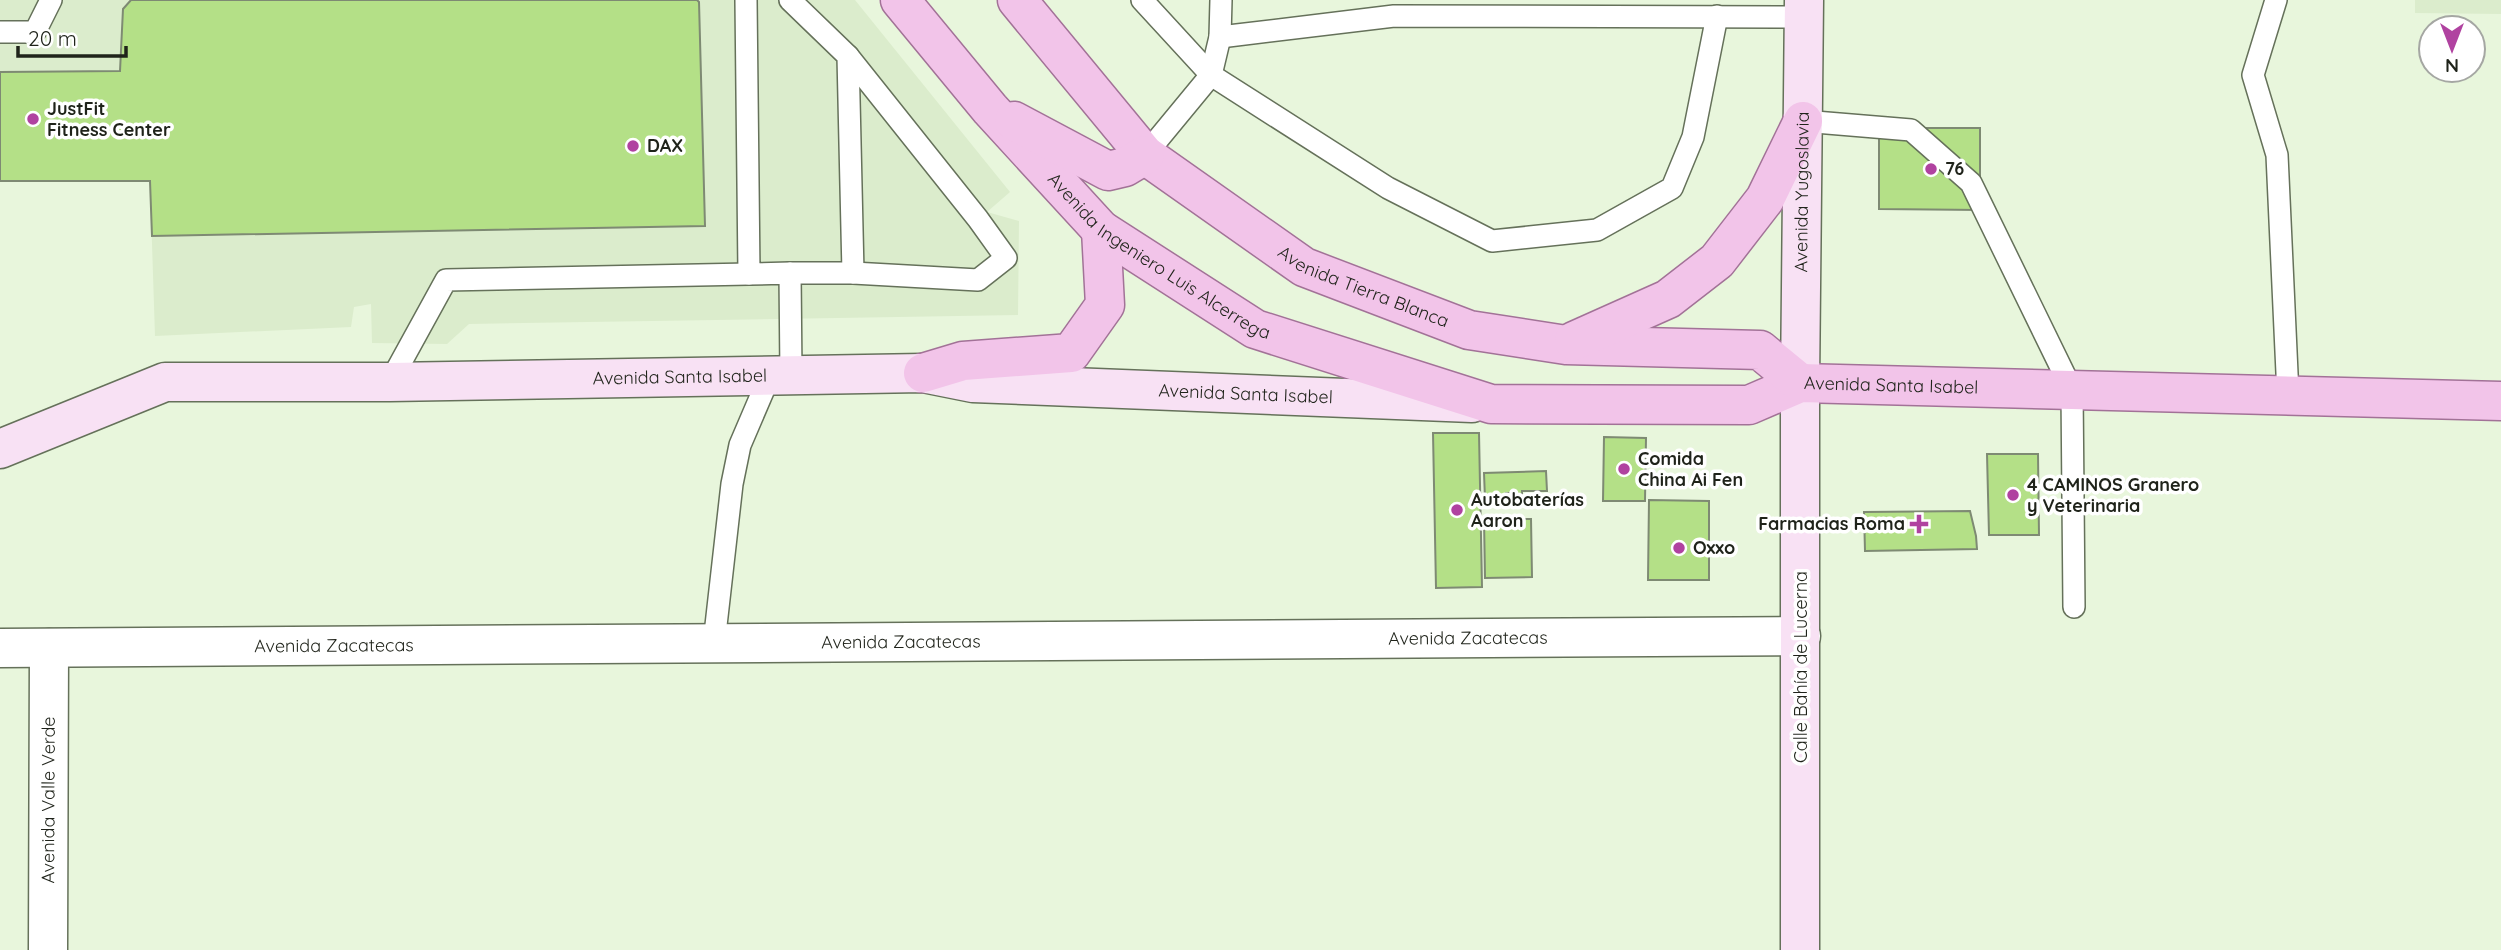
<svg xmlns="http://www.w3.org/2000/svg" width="2501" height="950" font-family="Quicksand,sans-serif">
  <rect width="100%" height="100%" fill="#e8f6dc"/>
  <g fill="#dbeccc">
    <polygon points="0,0 855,0 1010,192 987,212 1019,221 1018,315 469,324 447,344 372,343 371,304 354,307 351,327 155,336 150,182 0,181"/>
    <polygon points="2415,0 2501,0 2501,14 2415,13"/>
  </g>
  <g fill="#b4e087" stroke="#7e8a73" stroke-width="2">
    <polygon points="131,0 697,0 699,2 705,226 152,236 150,181 0,181 0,72 120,71 123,9"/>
    <polygon points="1879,128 1980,128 1980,210 1879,209"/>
    <polygon points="1433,433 1479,433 1482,587 1436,588"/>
    <polygon points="1604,437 1646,438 1645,501 1603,501"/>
    <polygon points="1987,454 2038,454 2039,535 1989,535"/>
    <polygon points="1546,471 1547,491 1522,491 1522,497 1510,497 1510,493 1506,493 1506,498 1485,499 1484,473"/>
    <polygon points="1649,500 1709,501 1709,580 1648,580"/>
    <polygon points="1970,511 1976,536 1977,549 1865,551 1864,512"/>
    <polygon points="1484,519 1531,519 1532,577 1485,578"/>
  </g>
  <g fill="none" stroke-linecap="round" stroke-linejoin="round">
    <g stroke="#65715a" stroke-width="24">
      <g id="lane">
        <polyline points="746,0 749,274 790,273 791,375"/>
        <polyline points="790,0 848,56 853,273 790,273"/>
        <polyline points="1142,0 1211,75 1388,188 1492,241 1597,230 1672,188 1693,137 1717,16"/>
        <polyline points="2276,0 2253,75 2277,155 2288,395"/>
        <polyline points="0,32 35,32 51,0"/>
        <polyline points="1220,37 1394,16 1804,17"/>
        <polyline points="848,56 978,219 1006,258 978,280 853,273"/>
        <polyline points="1803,121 1911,130 1971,183 2072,390 2074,607"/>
        <polyline points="1145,155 1211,75 1220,37 1221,0"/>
        <polyline points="390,382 446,280 749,274"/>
        <polyline points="714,643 732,484 740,445 770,375"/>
      </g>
    </g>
    <g stroke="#65715a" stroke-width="41">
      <g id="street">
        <path id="s1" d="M0,648L1801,636"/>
        <path id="s2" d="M48,950L49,648"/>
      </g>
    </g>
    <g stroke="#65715a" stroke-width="41">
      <g id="secondary">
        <path id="s3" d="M0,449L165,382H390L923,373L973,383L1472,403"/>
        <path id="s4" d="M1800,950V383L1804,0"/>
      </g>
    </g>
    <g stroke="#a27297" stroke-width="41">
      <g id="primary">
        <path id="s5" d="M900,0L990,109L1101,230L1255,329L1491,404L1749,405L1800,383L2501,401"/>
        <path id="s6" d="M1017,0L1145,155L1304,267L1469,330L1566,345L1760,350L1800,383"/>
        <polyline points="1014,121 1108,171 1125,167 1145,155"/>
        <polyline points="1574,341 1668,299 1717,261 1765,199 1803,121"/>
        <polyline points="923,373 963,361 1071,353 1105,305 1101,230"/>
      </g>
    </g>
    <use href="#lane" stroke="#fff" stroke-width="21"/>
    <use href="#street" stroke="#fff" stroke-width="38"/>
    <use href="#secondary" stroke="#f8e1f4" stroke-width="38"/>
    <use href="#primary" stroke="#f2c4e9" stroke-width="38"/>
  </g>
  <g fill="#b042a0" stroke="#fff" stroke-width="2.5">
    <circle cx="33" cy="119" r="7"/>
    <circle cx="633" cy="146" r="7"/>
    <circle cx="1931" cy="169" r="7"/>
    <circle cx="1624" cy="469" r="7"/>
    <circle cx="2013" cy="495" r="7"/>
    <circle cx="1457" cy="510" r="7"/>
    <path d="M1915.5 513.5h7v7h7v7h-7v7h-7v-7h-7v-7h7z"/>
    <circle cx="1679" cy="548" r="7"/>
  </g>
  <g text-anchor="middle" stroke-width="7" stroke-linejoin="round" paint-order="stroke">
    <g font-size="18" font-weight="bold" fill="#1f231a" stroke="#fff" text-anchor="start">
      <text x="47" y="115">JustFit<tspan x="47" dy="21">Fitness Center</tspan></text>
      <text x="647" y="152">DAX</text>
      <text x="1945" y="175">76</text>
      <text x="1638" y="465">Comida<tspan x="1638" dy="21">China Ai Fen</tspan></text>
      <text x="2027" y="491">4 CAMINOS Granero<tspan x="2027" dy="21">y Veterinaria</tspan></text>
      <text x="1471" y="506">Autobaterías<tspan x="1471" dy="21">Aaron</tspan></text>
      <text x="1905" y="530" text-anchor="end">Farmacias Roma</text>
      <text x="1693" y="554">Oxxo</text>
    </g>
    <g font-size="18" fill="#1f231a" stroke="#fff">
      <text dy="6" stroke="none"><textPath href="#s4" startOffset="758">Avenida Yugoslavia</textPath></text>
      <text dy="6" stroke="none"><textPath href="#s5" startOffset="368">Avenida Ingeniero Luis Alcerrega</textPath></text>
      <text dy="6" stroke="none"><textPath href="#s6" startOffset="458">Avenida Tierra Blanca</textPath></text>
      <text dy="6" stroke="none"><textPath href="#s3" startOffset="693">Avenida Santa Isabel</textPath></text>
      <text dy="6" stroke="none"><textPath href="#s5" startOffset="1141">Avenida Santa Isabel</textPath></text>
      <text dy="6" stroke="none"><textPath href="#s3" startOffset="1260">Avenida Santa Isabel</textPath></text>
      <text dy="6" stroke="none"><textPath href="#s1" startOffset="1468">Avenida Zacatecas</textPath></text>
      <text dy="6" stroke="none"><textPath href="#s1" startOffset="901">Avenida Zacatecas</textPath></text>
      <text dy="6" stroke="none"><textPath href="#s1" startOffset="334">Avenida Zacatecas</textPath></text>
      <text transform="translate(1801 667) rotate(-90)" y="6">Calle Bahía de Lucerna</text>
      <text dy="6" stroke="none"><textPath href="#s2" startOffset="150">Avenida Valle Verde</textPath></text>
    </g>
  </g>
  <g transform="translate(2452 49) rotate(180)"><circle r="33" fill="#ffffff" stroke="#a5a7a3" stroke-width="2"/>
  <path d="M0-5L12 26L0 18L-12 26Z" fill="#b042a0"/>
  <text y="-10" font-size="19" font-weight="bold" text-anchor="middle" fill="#1f231a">N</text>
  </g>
  <path d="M18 46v10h108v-10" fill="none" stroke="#1f231a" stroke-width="3.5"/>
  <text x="28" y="46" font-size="21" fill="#1f231a" stroke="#ffffff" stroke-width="5" paint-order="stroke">20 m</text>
</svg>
